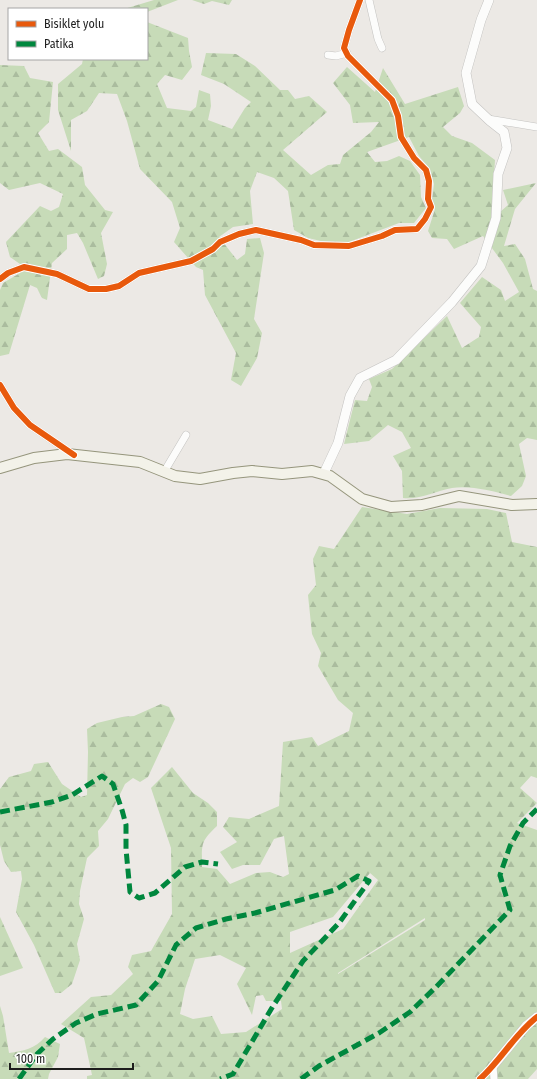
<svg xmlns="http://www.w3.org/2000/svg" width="537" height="1079" font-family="'Fira Sans Condensed',sans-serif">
  <defs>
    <pattern id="forest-firs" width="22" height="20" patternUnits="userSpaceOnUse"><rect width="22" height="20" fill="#c7dbb8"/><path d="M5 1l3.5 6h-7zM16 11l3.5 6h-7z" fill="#aabc9e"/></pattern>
  </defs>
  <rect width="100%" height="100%" fill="#ece9e5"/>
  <g fill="url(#forest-firs)" fill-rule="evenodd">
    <polygon points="154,0 178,0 147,12 147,9 124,9"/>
    <polygon points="192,0 232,0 229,5 212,1 204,4"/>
    <path d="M147,22L188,38L189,51L192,67L182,80L165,75L157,84L167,108L191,111L196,107L199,90L210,94L211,106L208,120L232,129L245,108L251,102L224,84L201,75L206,53L236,54L255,66L280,90H288L295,99L309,96L327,112L283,150L311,175L328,165L340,164L343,155L371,132L379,122L353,123L350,105L333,83L347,67L375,92L383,68L405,104L458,87L464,106L460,113L443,127L452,136L472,143L495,160L491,220L508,205L503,190L536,183L515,209L504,246L515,244L525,259L533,289L537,291V440L527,438L519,444L526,476L522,486L511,496C494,491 469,485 452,488C435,491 420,500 403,498L402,471L393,456L411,448L402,432L388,425L369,441L344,444L355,400L367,401L372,387L369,379L392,369L447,316L462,348L479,337L481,327L460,303L482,277L501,290L505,301L519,292L503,263L483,236L454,249L447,239L432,238L428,231L435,209L432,199L434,184L430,169L419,156L409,137L367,152L375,162L387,161L399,156L410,161L420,175L421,197L426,208L414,223H399L349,242H325L308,238L294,230L288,191L274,178L257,172L250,191L253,224L233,227L219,237L237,260L245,254L247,239L260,238L264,253L254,319L262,333L257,358L241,386L231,380L236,353L205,295L203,270L196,267L174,242L180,228L172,202L140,169L127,121L117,94L99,93L87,111L71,120V151L58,110V84L82,64L83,59H147Z"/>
    <polygon points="0,65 24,66 30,78 53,82 49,122 38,133 49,151 58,149 82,167 85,185 105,210 113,212 101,233 107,264 104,276 98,279 83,243 77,233 67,235 67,249 52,263 47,300 42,298 37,288 30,285 9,354 0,356 0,290 3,283 20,273 20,264 10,257 6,242 40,206 51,211 59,207 63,194 40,183 9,190 0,183"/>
    <path d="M362,507L407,514L440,508L487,509L506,513L512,542L537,547V778L531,776L520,788L537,803L517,823L537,830V1069L528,1079H87V1076L92,1075L84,1038L61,1024L91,997L111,995L133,974L128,967L132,955L151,951L172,914L171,848L151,788L172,767L193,793L208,803L217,812V826C200,842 202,844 202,867L217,869L230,884L256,873L270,872L283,877L289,874L284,836L274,839L260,865H243L232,869L220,852L237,842L223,827L229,817L249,819L279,806L283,742L312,737L318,746L349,731L353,713L338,700L318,666L321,653L312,634L308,595L316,585L313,559L319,546L334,549ZM370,873L378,880L343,929L290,953V932L333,917ZM425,918V920L338,974V973ZM220,955L246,968L237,984L252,1015L256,996L263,995L266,1001H281L282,1009L246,1032L221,1034L212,1016L193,1019L180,1014L185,989L195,959Z"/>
    <polygon points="161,704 169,707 175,719 148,777 140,782 133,778 125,784 108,819 98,831 99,846 87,858 80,891 79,904 84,919 77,944 80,960 72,984 61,993 55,993 34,945 16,912 22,879 21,871 11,872 4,861 0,845 0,789 9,777 31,771 34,764 48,762 62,784 81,797 87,795 88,752 87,729 97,723 122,717 134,716"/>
    <polygon points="0,917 23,968 0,976"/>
    <path d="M0,1006L3,1016L9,1053C23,1051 35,1049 45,1037L60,1044L58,1057L49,1074L48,1079H0Z"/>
  </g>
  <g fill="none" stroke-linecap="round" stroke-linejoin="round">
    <g stroke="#c4c3c1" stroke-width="8">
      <g id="minor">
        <polyline points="369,0 378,39 382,48"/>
        <polyline points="328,55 336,56 347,53"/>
        <polyline points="488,119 537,127"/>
        <polyline points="0,279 8,273 24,267 57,274 89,289 106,289 119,286 139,273 191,261 213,249 220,242 239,234 256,230 301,240 314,245 349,246 382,236 395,230 417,229 425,219 431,207 428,199 429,181 426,170 414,158 401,137 398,116 392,100 348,56 344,48 349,30 360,0"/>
        <polyline points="0,385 14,408 30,425 72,454"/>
        <polyline points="164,472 186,435"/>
        <polyline points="493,1066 494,1079"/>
        <polyline points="480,1079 493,1066"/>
      </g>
    </g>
    <g stroke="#c4c3c1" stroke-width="10">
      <g id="tertiary">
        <polyline points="324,473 338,443 350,396 360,378 396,360 452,302 481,266 496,218 498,174 507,148 504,132 490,121 472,104 466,73 481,20 489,0"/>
        <polyline points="493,1066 526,1026 537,1017"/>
      </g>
    </g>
    <g stroke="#95957c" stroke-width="12">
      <polyline id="secondary" points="0,468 34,458 67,454 140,462 175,476 200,479 233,473 252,471 282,474 312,471 330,476 362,499 391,507 422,505 459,496 512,505 537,504"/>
    </g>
    <use href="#minor" stroke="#fcfcfb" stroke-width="7"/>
    <use href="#tertiary" stroke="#fcfcfb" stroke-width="9"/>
    <use href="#secondary" stroke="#f3f2e9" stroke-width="10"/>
    <g stroke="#00873e" stroke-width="5" stroke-dasharray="10 5" stroke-linecap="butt">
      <polyline points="0,812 52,802 72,795 102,776 113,784 122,810 126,825 126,849 130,892 139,898 155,893 185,867 202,862 218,864"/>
      <polyline points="19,1079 37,1054 53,1039 76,1023 97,1014 136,1005 158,981 176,945 196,928 226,919 255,913 335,890 358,876 369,881 339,923 303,961 273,1006 233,1074 220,1079"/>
      <polyline points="301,1079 319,1066 379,1033 410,1012 435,988 510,910 500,875 510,846 523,823 537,809"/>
    </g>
    <g stroke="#fff" stroke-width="8">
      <g id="cycleway">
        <polyline points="0,279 8,273 24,267 57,274 89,289 106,289 119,286 139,273 191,261 213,249 220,242 239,234 256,230 301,240 314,245 349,246 382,236 395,230 417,229 425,219 431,207 428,199 429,181 426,170 414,158 401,137 398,116 392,100 348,56 344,48 349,30 360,0"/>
        <polyline points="0,385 14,408 30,425 74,455"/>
        <path d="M480,1079C501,1060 515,1034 537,1017"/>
      </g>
    </g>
    <use href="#cycleway" stroke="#e8590c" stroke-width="6"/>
  </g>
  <rect x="8" y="8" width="140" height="52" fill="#ffffff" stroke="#a5a5a5"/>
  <rect x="16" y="21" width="20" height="6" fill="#e8590c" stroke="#a5a5a5"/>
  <text x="44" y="28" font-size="12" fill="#1d1d1d">Bisiklet yolu</text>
  <rect x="16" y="41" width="20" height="6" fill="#00873e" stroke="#a5a5a5"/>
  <text x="44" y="48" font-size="12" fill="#1d1d1d">Patika</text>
  <path d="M10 1063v6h123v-6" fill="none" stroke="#1d1d1d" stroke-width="2"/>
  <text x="16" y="1063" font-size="12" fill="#1d1d1d" stroke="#ffffff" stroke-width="3" paint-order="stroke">100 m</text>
</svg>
